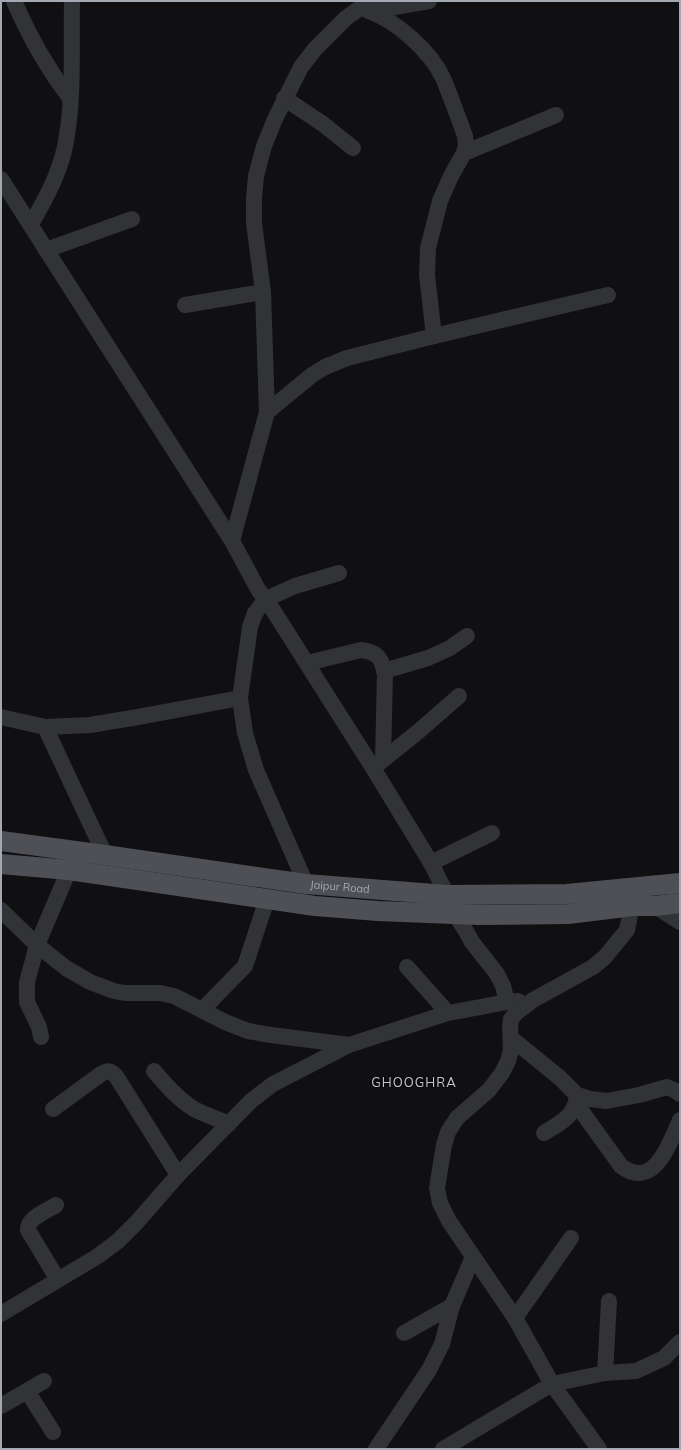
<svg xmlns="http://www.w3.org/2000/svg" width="681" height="1450" font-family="Mulish,sans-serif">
  <rect width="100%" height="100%" fill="#101012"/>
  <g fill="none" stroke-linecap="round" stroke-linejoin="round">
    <g stroke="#323336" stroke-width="16">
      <path d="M14,1C29,36 47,68 70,98"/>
      <path d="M368,11C396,20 431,52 443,78C451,97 458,117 465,136L466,145L464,153L451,176L440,201L428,248L427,275L434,336"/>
      <polyline points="284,98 323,124 353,148"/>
      <polyline points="464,153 556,115"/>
      <polyline points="1,179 232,541 259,591 266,599 373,768 431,863 447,895 455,914 467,933 472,942 497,974 503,986 507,1002"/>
      <path d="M31,224C47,197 63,167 67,135C74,92 71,44 72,1"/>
      <polyline points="46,250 132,219"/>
      <polyline points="185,305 263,292"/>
      <polyline points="267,412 312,375 325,367 347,358 434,336 608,295"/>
      <polyline points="232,541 267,412 263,292 254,223 254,198 256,176 264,146 275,119 301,67 315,49 346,18 360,8 383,9 429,1"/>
      <path d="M307,663L361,650C378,652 381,658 385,673L383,760"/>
      <polyline points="384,671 428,658 450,648 467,636"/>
      <polyline points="240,698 245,733 256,770 306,884"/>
      <polyline points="1,717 45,727 90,725 138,717 240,698 250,627 255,613 266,599 295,586 339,573"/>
      <polyline points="45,727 105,855"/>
      <polyline points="378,764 419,731 459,696"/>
      <polyline points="431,863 492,833"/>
      <polyline points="655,906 680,922"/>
      <polyline points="1,910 37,945 66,968 90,982 114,991 125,993 160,993 174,996 225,1022 248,1031 271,1035 349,1045"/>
      <polyline points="202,1010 245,966 267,899"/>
      <polyline points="448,1013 507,1002 518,1001"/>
      <polyline points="41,1037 39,1027 27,1002 27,982 37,945 69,870"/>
      <polyline points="511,1038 560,1078 577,1095 590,1099 606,1101 639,1095 667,1087 676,1091 680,1094"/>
      <path d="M154,1071C166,1085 178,1099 194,1109C205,1115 218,1119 229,1124"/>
      <path d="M577,1105L621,1166C654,1191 670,1143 680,1120"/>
      <path d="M53,1109L101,1074C108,1070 110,1070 116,1076L178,1175"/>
      <path d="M544,1133C560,1123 576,1116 577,1095"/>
      <path d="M56,1205C47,1211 27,1218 28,1230L58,1280"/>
      <polyline points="1,1314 98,1256 118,1241 137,1222 178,1175 251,1101 273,1084 349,1045 448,1013 407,967"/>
      <polyline points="515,1318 571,1238"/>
      <polyline points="404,1333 452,1306 473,1257"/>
      <polyline points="605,1373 609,1301"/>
      <polyline points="27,1391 53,1432"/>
      <polyline points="1,1406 44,1381"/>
      <polyline points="376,1449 429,1370 442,1344 452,1306"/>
      <polyline points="443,1449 552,1384 605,1373 636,1371 664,1358 680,1342"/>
      <polyline points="599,1449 552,1384 515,1318 449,1221 440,1203 437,1188 444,1145 448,1132 457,1118 489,1090 502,1073 508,1061 511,1050 510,1028 511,1019 517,1012 533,1000 593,967 605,957 627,930 634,895"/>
    </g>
    <g stroke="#4e5055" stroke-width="20">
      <path id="s1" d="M1,841L105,855L306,884L447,895L567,894L680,883"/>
      <polyline points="1,864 69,870 315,906 378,911 478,915 568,914 633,906 655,906 680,903"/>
    </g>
  </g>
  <g text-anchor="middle" stroke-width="3" stroke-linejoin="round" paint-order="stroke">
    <g font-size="11" fill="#a3a8b1" stroke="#0b0b0d">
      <text dy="4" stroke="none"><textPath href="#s1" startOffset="342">Jaipur Road</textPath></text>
    </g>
    <g font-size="13" letter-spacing="1" fill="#c3c6ce" stroke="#0b0b0d">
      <text x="414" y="1087">GHOOGHRA</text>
    </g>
  </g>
  <rect width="681" height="1450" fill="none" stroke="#a3a8b1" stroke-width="4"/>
</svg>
